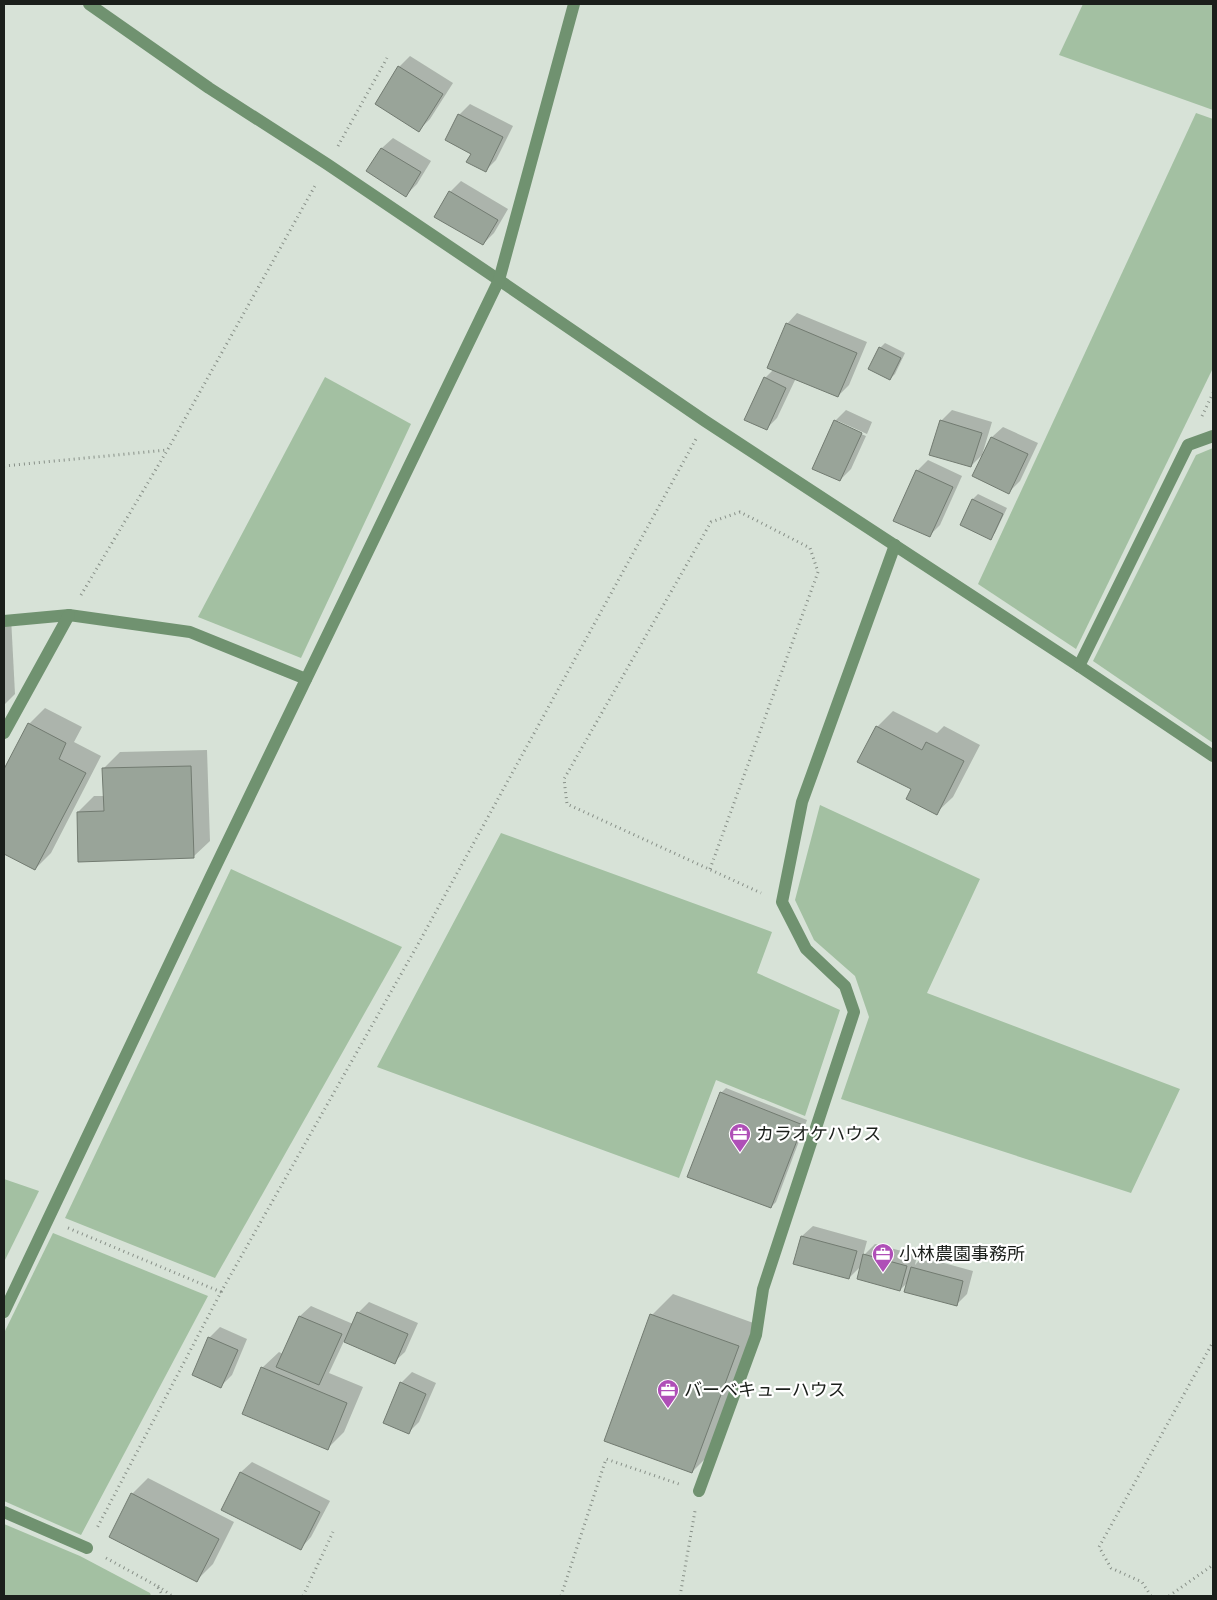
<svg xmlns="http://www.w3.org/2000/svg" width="1217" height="1600" font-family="Lato,'Noto Sans JP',sans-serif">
  <rect width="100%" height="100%" fill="#d7e2d7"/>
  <g fill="#a3c0a2">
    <polygon points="1083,4 1213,4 1213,110 1059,55"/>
    <polygon points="1196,113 1213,119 1213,368 1076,649 978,584"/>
    <polygon points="325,377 411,424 301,658 198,617"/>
    <polygon points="1213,448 1213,743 1093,661 1196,455"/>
    <polygon points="820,805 980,879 927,993 1180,1089 1131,1193 841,1099 869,1017 855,976 814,940 795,900"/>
    <polygon points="501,833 772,932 757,973 840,1010 805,1116 716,1080 679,1178 377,1067"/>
    <polygon points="231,869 402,947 215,1278 65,1218"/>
    <polygon points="4,1179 39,1191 4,1262"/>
    <polygon points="53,1233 208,1296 81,1535 4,1501 4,1333"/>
    <polygon points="4,1524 80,1556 150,1593 151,1596 4,1596"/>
  </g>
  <g fill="#0003">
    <polygon points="410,56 453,83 430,119 419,130 399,67"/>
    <polygon points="470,104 513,126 496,160 485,171 472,153 459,115"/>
    <polygon points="393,138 431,161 417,184 406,195 368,171 382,148"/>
    <polygon points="461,181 508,209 494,233 483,244 450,192"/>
    <polygon points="797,313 867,342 849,385 838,396 796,378 777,418 766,429 765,378 774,369 787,324"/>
    <polygon points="885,343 905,353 895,374 890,379 880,348"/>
    <polygon points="846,410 872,422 867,434 838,421 838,424 866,436 851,469 840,480 835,421"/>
    <polygon points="952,410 992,422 982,455 971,466 941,421"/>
    <polygon points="1003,427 1038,443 1020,481 1009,492 974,475 992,437"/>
    <polygon points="928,460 962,476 940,525 929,536 917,471"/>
    <polygon points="978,494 1007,508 995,533 990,538 961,524 973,499"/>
    <polygon points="11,617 15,694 4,705 4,618"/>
    <polygon points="45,708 82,727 74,742 101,756 51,853 35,869 4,853 4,772 29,724"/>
    <polygon points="893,711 937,733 944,726 980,745 953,797 936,813 877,727"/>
    <polygon points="207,750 210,841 193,857 78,812 94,796 104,796 103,769 120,752"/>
    <polygon points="726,1088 807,1120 776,1202 771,1207 721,1093"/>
    <polygon points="813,1226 867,1241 863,1256 875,1244 917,1255 915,1265 922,1257 973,1271 967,1294 956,1305 908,1282 900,1290 862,1265 849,1278 802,1236"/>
    <polygon points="673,1294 759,1325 713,1451 692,1472 652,1315"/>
    <polygon points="369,1302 418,1323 405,1352 394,1362 344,1341 329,1373 363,1387 344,1432 328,1448 262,1368 279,1352 283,1354 300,1316 311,1306 353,1324 358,1313"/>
    <polygon points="220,1327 247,1339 232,1375 221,1386 209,1338"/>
    <polygon points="412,1372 436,1383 419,1422 408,1433 401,1383"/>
    <polygon points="252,1462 330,1501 311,1537 301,1548 223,1509 241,1472"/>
    <polygon points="148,1478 234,1522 213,1564 197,1580 132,1494"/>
  </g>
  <g fill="#99a499" stroke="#727b71">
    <polygon points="398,66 443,94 419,132 375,104"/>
    <polygon points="458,114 503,137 486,172 466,162 471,154 445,140"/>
    <polygon points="381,148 421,172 406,197 366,171"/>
    <polygon points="449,191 498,220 483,245 434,217"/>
    <polygon points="786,323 857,353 838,397 767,368"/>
    <polygon points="879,347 901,358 890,380 868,369"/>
    <polygon points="764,377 786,388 767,430 744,420"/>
    <polygon points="834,420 862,433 840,481 812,469"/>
    <polygon points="940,420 982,433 971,467 929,455"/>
    <polygon points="991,437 1028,454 1009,494 972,476"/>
    <polygon points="916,470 953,487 930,537 893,521"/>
    <polygon points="972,499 1003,514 991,540 960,525"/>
    <polygon points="28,723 66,743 59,759 86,773 35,870 4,854 4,769"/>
    <polygon points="876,726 922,750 926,742 964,761 937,815 906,799 911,789 857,762"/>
    <polygon points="191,766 194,858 78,862 77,812 104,811 102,768"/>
    <polygon points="720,1092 803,1125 771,1208 687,1177"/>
    <polygon points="801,1236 857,1251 849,1279 793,1264"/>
    <polygon points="863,1254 907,1266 900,1291 857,1279"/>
    <polygon points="911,1267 963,1281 957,1306 904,1292"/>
    <polygon points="357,1312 408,1334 395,1364 344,1342"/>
    <polygon points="650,1314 739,1346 692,1473 604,1441"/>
    <polygon points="299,1316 342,1334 319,1385 276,1367"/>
    <polygon points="208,1337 238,1350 221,1388 192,1375"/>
    <polygon points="261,1367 347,1403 328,1450 242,1414"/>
    <polygon points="400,1382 426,1394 409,1434 383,1423"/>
    <polygon points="240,1472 320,1512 301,1550 221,1510"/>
    <polygon points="131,1493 219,1539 197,1582 109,1537"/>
  </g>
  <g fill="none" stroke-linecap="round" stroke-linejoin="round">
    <g stroke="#878f87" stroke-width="3" stroke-dasharray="1 4" stroke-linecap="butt">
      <polyline points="338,146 387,58"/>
      <polyline points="1202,416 1213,393"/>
      <polyline points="4,466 167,450"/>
      <polyline points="81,595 168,449 316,184"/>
      <polyline points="710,869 818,572 810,548 740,512 711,522 564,779 567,804 761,893"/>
      <polyline points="68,1228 221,1292 97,1528"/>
      <polyline points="221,1292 417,946 696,439"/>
      <polyline points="106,1558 157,1586 163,1596"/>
      <polyline points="158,1586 172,1596"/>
      <polyline points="303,1596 333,1532"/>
      <polyline points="561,1596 606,1459 679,1484"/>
      <polyline points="680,1596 695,1511"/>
      <polyline points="1151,1596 1142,1582 1111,1568 1099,1547 1213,1342"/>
      <polyline points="1169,1596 1213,1565"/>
    </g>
    <g stroke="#709270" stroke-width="12">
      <polyline points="89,4 209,88 327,164 499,280 705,421 1079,666 1213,756"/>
      <polyline points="4,621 69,615 190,632 306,679"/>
      <polyline points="1079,666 1188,445 1213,436"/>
      <polyline points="4,733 69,615"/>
      <polyline points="4,1312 211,876 499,280 574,4"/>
      <polyline points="699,1491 756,1335 763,1289 854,1012 845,986 806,949 782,902 802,802 895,545"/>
      <polyline points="4,1512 87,1548"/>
    </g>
  </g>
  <defs>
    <g id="office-pin" transform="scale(1.125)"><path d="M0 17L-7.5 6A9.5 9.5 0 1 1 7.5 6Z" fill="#af4fb7" stroke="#fff"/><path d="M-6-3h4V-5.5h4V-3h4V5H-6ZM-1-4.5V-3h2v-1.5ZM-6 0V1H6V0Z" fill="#fff"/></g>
  </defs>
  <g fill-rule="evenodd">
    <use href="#office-pin" x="740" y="1134"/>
    <use href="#office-pin" x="883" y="1254"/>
    <use href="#office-pin" x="668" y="1390"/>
  </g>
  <g text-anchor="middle" stroke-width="4.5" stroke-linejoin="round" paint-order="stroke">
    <g font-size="18" fill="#1b1f1b" stroke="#fff" text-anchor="start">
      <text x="756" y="1140">カラオケハウス</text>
      <text x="899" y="1260">小林農園事務所</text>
      <text x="684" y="1396">バーベキューハウス</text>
    </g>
  </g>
  <rect width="1217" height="1600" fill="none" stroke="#1b1f1b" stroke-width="10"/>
</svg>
